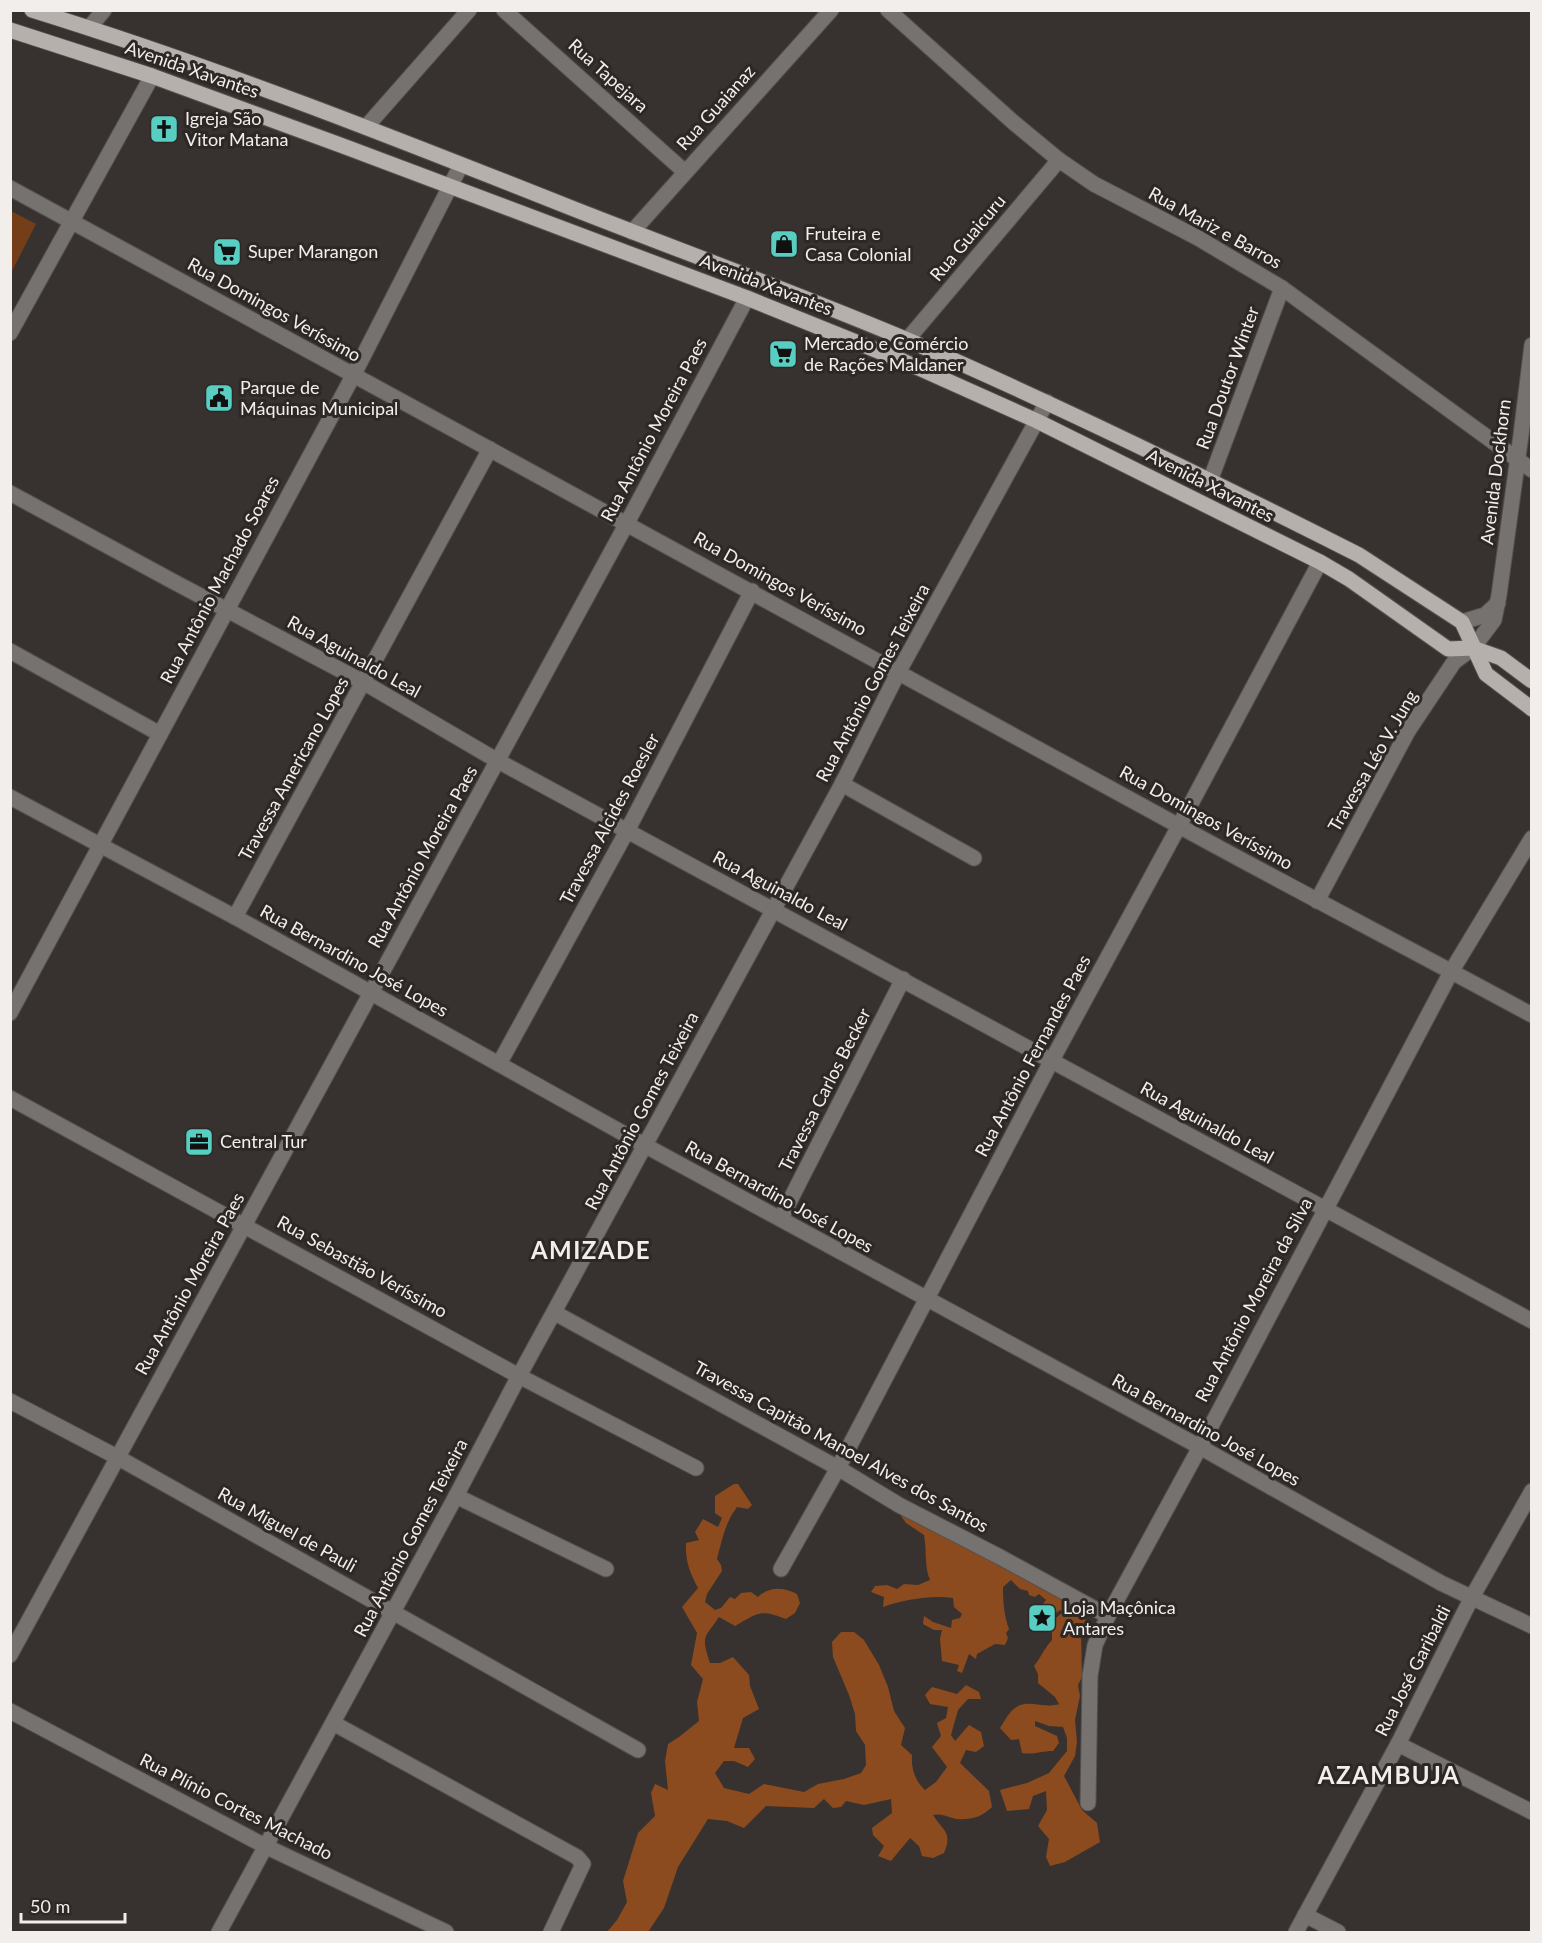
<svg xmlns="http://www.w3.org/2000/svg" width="1542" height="1943" font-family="Lato,sans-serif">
  <rect width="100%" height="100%" fill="#37322f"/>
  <polygon fill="#743e18" points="11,211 36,224 11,273"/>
  <g fill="#8b4b1f">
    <path d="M734,1484H738L752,1505L748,1509L737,1507C725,1523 722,1540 717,1559L721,1565L722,1571L707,1594L705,1602L715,1610L721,1608L730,1597L735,1599L741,1593L751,1592L758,1597C769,1586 784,1587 797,1594L800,1603L795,1613L786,1619C759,1608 757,1614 735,1626L719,1617C704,1639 701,1635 710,1663H720L733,1657L749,1675L750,1686L759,1709L743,1718L734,1748H749L755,1759L748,1767L734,1761H724L715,1773L724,1788L749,1794L764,1784L804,1792L818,1784L844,1779L861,1773L866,1765L865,1745L856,1731L855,1714L849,1695L833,1657L832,1642L841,1632H854L864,1640L879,1665L888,1687L894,1711L905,1728L901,1745L912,1755C911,1769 915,1781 925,1790L936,1782L947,1767L932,1747L941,1736L937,1723L946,1718L948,1707L930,1704L925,1695L932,1687L957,1694L966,1685L979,1692L981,1699H968L958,1710L951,1735L955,1741L969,1725L981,1732L984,1746L976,1752L966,1750L960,1763L989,1791L992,1807C982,1817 971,1820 957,1819C948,1817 941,1813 933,1815C943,1831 953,1832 944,1853L933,1858L922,1856L919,1846L910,1838L891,1861L878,1856L884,1846L873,1835L872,1828L892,1813L891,1799L864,1805L846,1801L841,1807L833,1808L824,1799L814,1808L766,1806L744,1828L727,1821L708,1819L678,1867L664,1908L648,1932H607L617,1920L627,1902L623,1881L638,1833L655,1816L651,1793L655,1784L668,1790L665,1761L668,1744L679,1737L699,1721L697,1702L703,1679L691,1665L697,1633L682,1607L698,1588C690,1573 685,1561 686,1543L699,1540L695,1532L703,1519L718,1527L722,1518L715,1513V1496Z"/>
    <path d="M905,1512L1062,1596L1074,1608H1081L1087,1623L1081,1632L1082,1677L1078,1685L1080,1696L1075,1720L1077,1742L1075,1756L1064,1776L1082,1810L1097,1823L1100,1842L1065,1862L1050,1866L1046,1857L1049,1839L1038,1826L1047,1810L1046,1791L1033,1796L1029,1809L1007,1811L1000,1790L1027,1783L1049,1773L1067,1751V1738L1063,1727L1049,1726L1035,1721V1726L1057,1736L1059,1743L1053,1751C1041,1751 1034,1755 1022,1753L1019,1739L1011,1740L1000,1728C1004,1722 1009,1712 1015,1708C1027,1698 1045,1709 1059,1704L1055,1697L1038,1683V1674L1034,1666C1041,1657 1044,1649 1052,1640V1631L1047,1626L1050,1618H1056L1063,1612L1060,1610L1056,1613L1045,1610L1041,1606L1046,1600L1039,1594L1035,1597L1029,1595L1028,1591L1020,1589L1011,1580L1003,1587C1003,1601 1004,1616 1009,1629L1006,1633L1008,1638L1005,1645L995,1644L977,1654L976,1659L969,1654L962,1673L957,1671L959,1665L942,1661L940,1639L942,1630H934L923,1624L924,1616L933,1622L951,1628L952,1620L960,1618L962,1614L954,1607L953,1598C930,1595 904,1600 883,1607L884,1597L871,1592L875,1586L887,1585L897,1589L904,1584L918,1585L930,1580C924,1566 927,1550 924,1535L906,1523L901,1516Z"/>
  </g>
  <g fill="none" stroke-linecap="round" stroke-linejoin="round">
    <g stroke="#55504d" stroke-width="17">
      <g id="minor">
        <polyline points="504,10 685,172"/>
        <polyline points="888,10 1013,122 1059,160 1094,184 1198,238 1282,288 1532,470"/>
        <polyline points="89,28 104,10"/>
        <polyline points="366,127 469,10"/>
        <path d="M10,188C400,400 790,613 1179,826C1296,890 1414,951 1532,1015"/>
        <polyline points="632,232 831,10"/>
        <polyline points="10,333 152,76"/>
        <polyline points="907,340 1059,160"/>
        <polyline points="1210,481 1282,288"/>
        <polyline points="10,493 176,583 363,682 498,761 1532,1321"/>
        <polyline points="1462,622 1485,615 1498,603"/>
        <polyline points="10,651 160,734"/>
        <polyline points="842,784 974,858"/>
        <polyline points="10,797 235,917 646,1146 1200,1447 1441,1583 1532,1626"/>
        <polyline points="1317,901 1408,731 1454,662 1473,648 1494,620 1499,595 1521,435 1532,345"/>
        <polyline points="235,917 490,449"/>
        <polyline points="10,1013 353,376 461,165"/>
        <polyline points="499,1064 627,831 752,591"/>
        <polyline points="10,1098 519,1376 696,1468"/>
        <polyline points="781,1218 903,979"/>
        <polyline points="555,1313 838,1468 899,1505 1000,1557 1108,1616"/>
        <polyline points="10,1401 117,1457 638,1750"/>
        <polyline points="456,1496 606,1569"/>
        <polyline points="781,1569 838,1468 1052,1060 1179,826 1320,562"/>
        <polyline points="10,1655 627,523 747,298"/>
        <polyline points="10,1711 267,1847 446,1932"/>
        <polyline points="333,1723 577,1857 583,1864 551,1932"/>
        <polyline points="1398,1744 1532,1812"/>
        <polyline points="1088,1803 1090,1676 1095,1645 1108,1616 1200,1447 1451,972 1532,838"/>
        <polyline points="1305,1915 1338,1932"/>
        <polyline points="219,1932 456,1496 519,1376 842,784 899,671 1047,402"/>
        <polyline points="1296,1932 1398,1744 1471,1599 1532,1491"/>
      </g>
    </g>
    <g stroke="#55504d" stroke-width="17">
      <g id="major">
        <path d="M32,10C216,67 395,138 574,209C686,253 799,294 910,341C1062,407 1211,480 1359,555L1462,622L1486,674L1532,709"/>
        <polyline points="10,30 152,76 343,146 747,298 903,361 1037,421 1320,562 1349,579 1448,649 1473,648 1501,658 1532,681"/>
      </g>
    </g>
    <use href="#minor" stroke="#757270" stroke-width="15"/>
    <use href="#major" stroke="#b6b0ad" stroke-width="15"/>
  </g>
  <defs>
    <g id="church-square" transform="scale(1.5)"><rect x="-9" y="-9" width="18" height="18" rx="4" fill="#57cec1" stroke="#2d2825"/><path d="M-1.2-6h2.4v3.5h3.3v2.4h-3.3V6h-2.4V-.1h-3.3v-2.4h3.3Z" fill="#111"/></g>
    <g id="shop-square" transform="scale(1.5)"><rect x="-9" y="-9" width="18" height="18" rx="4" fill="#57cec1" stroke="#2d2825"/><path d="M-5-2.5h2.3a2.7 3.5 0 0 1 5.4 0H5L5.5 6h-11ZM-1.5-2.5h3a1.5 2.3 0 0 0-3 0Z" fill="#111"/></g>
    <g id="supermarket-square" transform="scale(1.5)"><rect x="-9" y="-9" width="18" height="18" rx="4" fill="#57cec1" stroke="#2d2825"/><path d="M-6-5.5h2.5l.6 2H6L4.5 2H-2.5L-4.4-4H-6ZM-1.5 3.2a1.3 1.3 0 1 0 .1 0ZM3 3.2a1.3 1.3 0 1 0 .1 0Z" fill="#111"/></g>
    <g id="civic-square" transform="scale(1.5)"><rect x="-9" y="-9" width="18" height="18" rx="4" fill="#57cec1" stroke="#2d2825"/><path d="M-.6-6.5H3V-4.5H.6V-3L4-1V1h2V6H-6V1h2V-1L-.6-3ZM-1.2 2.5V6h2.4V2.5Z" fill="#111"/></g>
    <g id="office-square" transform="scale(1.5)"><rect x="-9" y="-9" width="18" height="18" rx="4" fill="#57cec1" stroke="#2d2825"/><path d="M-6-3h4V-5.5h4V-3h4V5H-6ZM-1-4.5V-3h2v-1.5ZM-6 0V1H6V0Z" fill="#111"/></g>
    <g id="sight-square" transform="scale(1.5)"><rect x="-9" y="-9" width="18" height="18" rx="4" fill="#57cec1" stroke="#2d2825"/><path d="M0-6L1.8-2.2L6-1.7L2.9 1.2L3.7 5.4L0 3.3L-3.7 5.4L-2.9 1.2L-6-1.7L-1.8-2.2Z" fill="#111"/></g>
  </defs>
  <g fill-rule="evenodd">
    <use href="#church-square" x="164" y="129"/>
    <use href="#shop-square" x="784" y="244"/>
    <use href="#supermarket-square" x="227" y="252"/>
    <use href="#supermarket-square" x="783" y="354"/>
    <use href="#civic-square" x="219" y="398"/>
    <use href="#office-square" x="199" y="1142"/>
    <use href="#sight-square" x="1042" y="1618"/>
  </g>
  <g text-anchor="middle" stroke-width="6" stroke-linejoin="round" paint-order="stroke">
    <g font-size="18" fill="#f1eeec" stroke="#2d2825">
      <text transform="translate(192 70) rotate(19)" y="6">Avenida Xavantes</text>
      <text transform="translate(608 76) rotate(42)" y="6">Rua Tapejara</text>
      <text transform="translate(716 108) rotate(-48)" y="6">Rua Guaianaz</text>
      <text transform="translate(1215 228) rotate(29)" y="6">Rua Mariz e Barros</text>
      <text transform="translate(968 238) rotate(-50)" y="6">Rua Guaicuru</text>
      <text transform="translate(766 285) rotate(21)" y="6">Avenida Xavantes</text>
      <text transform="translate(274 310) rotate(29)" y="6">Rua Domingos Veríssimo</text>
      <text transform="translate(1228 378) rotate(-70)" y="6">Rua Doutor Winter</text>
      <text transform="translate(654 430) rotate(-62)" y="6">Rua Antônio Moreira Paes</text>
      <text transform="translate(1496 472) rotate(-83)" y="6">Avenida Dockhorn</text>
      <text transform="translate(1210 486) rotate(27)" y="6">Avenida Xavantes</text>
      <text transform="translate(220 580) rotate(-62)" y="6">Rua Antônio Machado Soares</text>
      <text transform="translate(780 584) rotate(29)" y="6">Rua Domingos Veríssimo</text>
      <text transform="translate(354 657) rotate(29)" y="6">Rua Aguinaldo Leal</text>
      <text transform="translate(873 683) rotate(-62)" y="6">Rua Antônio Gomes Teixeira</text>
      <text transform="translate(1373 761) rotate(-60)" y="6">Travessa Léo V. Jung</text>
      <text transform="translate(294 769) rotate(-61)" y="6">Travessa Americano Lopes</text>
      <text transform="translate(1206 818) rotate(29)" y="6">Rua Domingos Veríssimo</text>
      <text transform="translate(610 819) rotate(-62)" y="6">Travessa Alcides Roesler</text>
      <text transform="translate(423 857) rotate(-61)" y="6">Rua Antônio Moreira Paes</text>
      <text transform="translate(780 891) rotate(28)" y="6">Rua Aguinaldo Leal</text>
      <text transform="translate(354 961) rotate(29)" y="6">Rua Bernardino José Lopes</text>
      <text transform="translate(1033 1056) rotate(-62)" y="6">Rua Antônio Fernandes Paes</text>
      <text transform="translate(825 1090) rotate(-63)" y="6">Travessa Carlos Becker</text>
      <text transform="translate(642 1111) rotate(-62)" y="6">Rua Antônio Gomes Teixeira</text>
      <text transform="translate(1207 1123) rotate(29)" y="6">Rua Aguinaldo Leal</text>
      <text transform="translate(779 1197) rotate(29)" y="6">Rua Bernardino José Lopes</text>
      <text transform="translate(362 1267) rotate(29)" y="6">Rua Sebastião Veríssimo</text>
      <text transform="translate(190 1284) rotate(-61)" y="6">Rua Antônio Moreira Paes</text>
      <text transform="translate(1254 1300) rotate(-62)" y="6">Rua Antônio Moreira da Silva</text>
      <text transform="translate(1206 1430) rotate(29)" y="6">Rua Bernardino José Lopes</text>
      <text transform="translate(841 1447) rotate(29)" y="6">Travessa Capitão Manoel Alves dos Santos</text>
      <text transform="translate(287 1530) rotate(29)" y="6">Rua Miguel de Pauli</text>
      <text transform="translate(411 1538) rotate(-62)" y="6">Rua Antônio Gomes Teixeira</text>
      <text transform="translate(1413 1671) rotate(-63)" y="6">Rua José Garibaldi</text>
      <text transform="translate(236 1807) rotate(27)" y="6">Rua Plínio Cortes Machado</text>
    </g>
    <g font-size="18" fill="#f1eeec" stroke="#2d2825" text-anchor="start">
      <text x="185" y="125">Igreja São<tspan x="185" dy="21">Vitor Matana</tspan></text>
      <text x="805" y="240">Fruteira e<tspan x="805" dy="21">Casa Colonial</tspan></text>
      <text x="248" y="258">Super Marangon</text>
      <text x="804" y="350">Mercado e Comércio<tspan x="804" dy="21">de Rações Maldaner</tspan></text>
      <text x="240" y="394">Parque de<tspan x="240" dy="21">Máquinas Municipal</tspan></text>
      <text x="220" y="1148">Central Tur</text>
      <text x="1063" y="1614">Loja Maçônica<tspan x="1063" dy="21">Antares</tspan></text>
    </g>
    <g font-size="24" font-weight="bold" letter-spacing="1.5" fill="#f1eeec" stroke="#2d2825">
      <text x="591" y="1259">AMIZADE</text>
      <text x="1389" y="1784">AZAMBUJA</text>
    </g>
  </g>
  <rect width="1542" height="1943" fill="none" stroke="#f1eeec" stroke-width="24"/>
  <path d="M21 1913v9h104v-9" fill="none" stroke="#f1eeec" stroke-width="3"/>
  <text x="30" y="1913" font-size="18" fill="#f1eeec" stroke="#2d2825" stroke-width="4.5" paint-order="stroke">50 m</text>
</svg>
